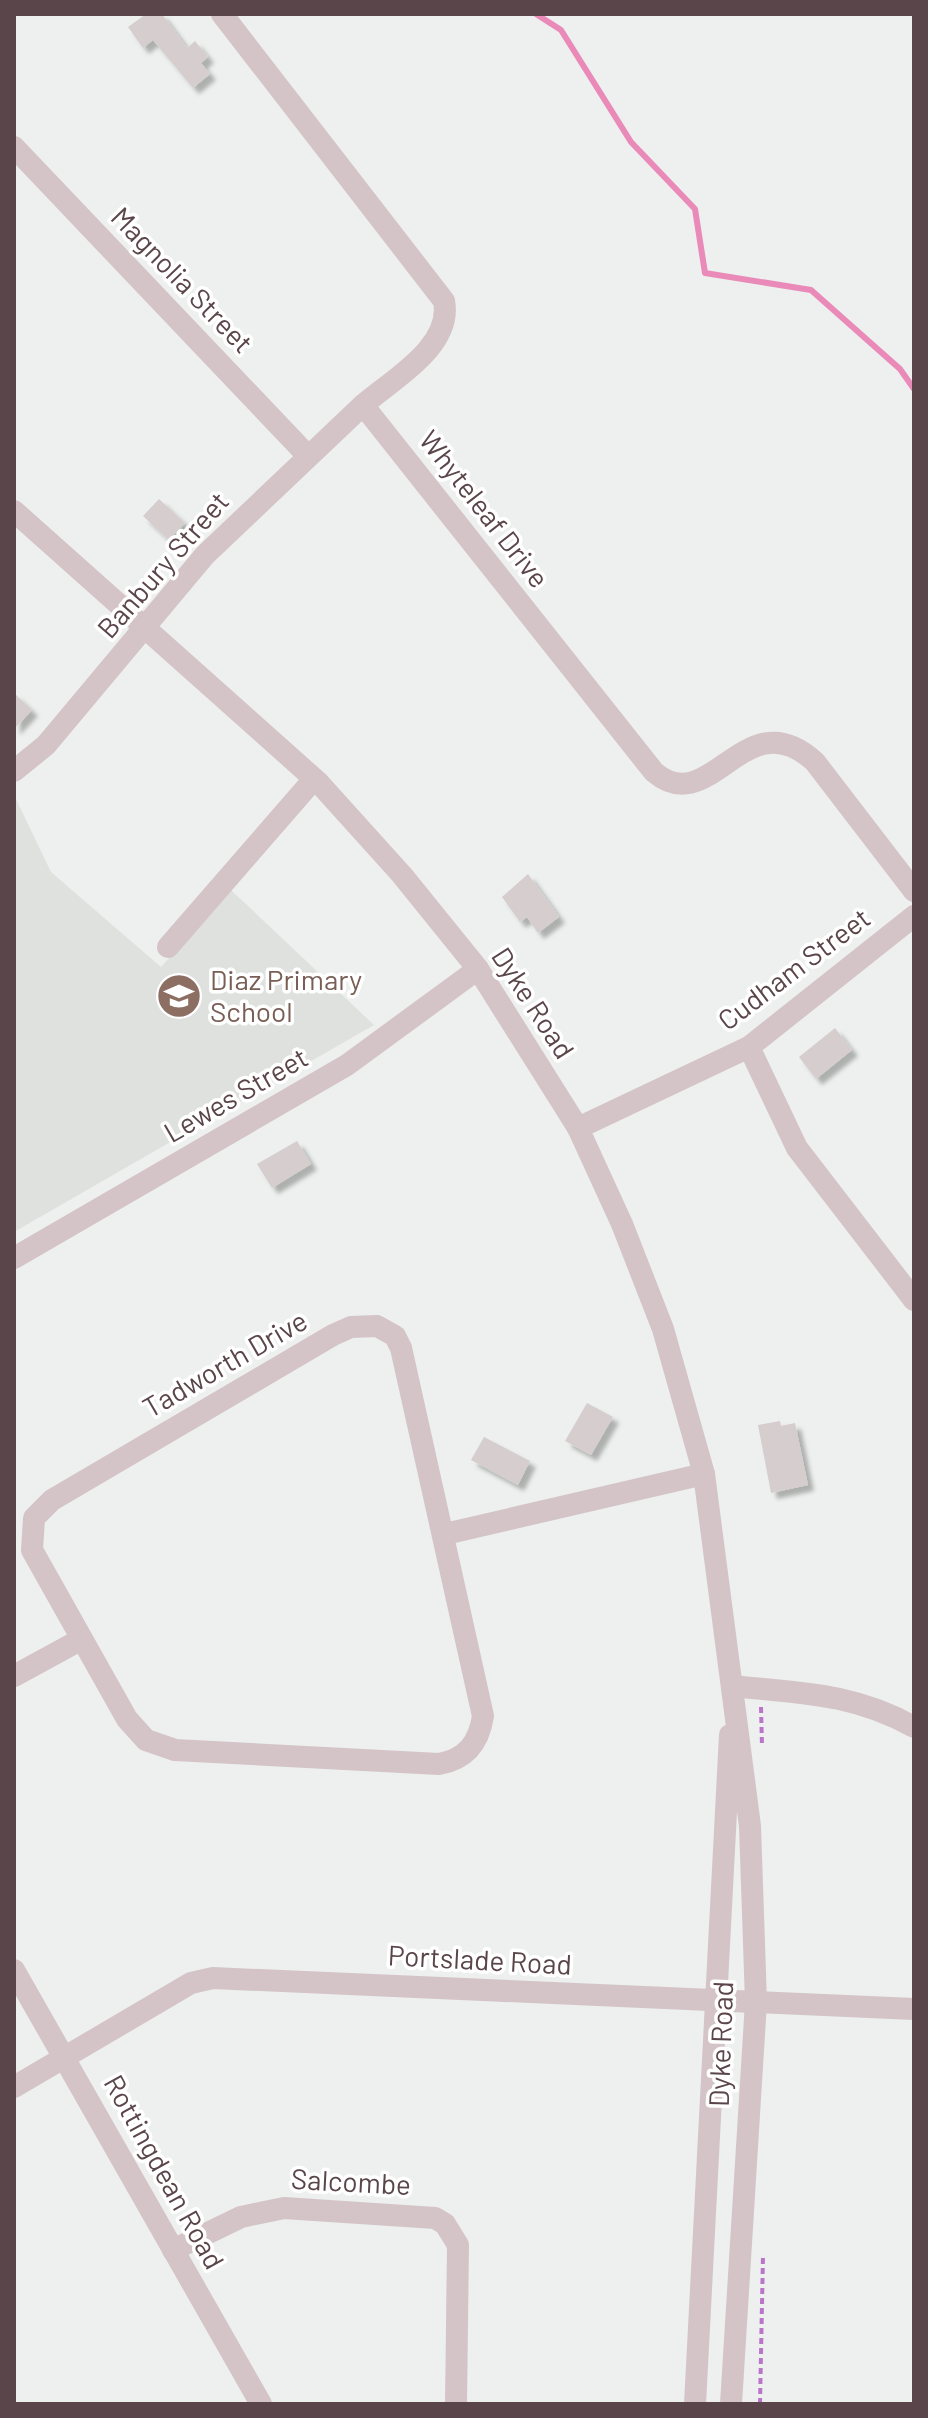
<svg xmlns="http://www.w3.org/2000/svg" width="928" height="2418" font-family="Barlow,sans-serif">
  <defs>
    <filter id="shadow"><feDropShadow dx="6" dy="6" stdDeviation="2" flood-color="#0004"/></filter>
  </defs>
  <rect width="100%" height="100%" fill="#edf0ee"/>
  <polygon fill="#dfe1df" points="14,795 51,872 161,967 231,890 374,1025 14,1232"/>
  <g fill="none" stroke-linecap="round" stroke-linejoin="round">
    <polyline stroke="#e98ab8" stroke-width="6" points="536,14 561,30 631,142 695,209 705,273 811,290 900,369 914,389"/>
  </g>
  <g fill="#d5cdce" filter="url(#shadow)">
    <polygon points="146,14 162,14 187,48 195,41 208,57 201,63 210,74 193,88 153,40 143,48 128,27"/>
    <polygon points="159,499 185,523 169,540 143,516"/>
    <polygon points="14,693 32,710 14,729"/>
    <polygon points="528,874 559,917 538,933 527,917 520,922 502,897"/>
    <polygon points="835,1028 852,1050 816,1079 799,1057"/>
    <polygon points="297,1141 311,1164 272,1188 257,1164"/>
    <polygon points="587,1403 613,1417 591,1455 565,1441"/>
    <polygon points="780,1421 781,1426 795,1423 808,1485 771,1493 758,1425"/>
    <polygon points="484,1437 530,1461 518,1485 471,1460"/>
  </g>
  <g fill="none" stroke-linecap="round" stroke-linejoin="round">
    <g stroke="#ba75ca" stroke-width="4" stroke-dasharray="6 4" stroke-linecap="butt">
      <polyline points="761,1707 762,1746"/>
      <polyline points="760,2404 763,2255"/>
    </g>
    <g stroke="#d4c4c7" stroke-width="22">
      <path d="M222,14L444,301C453,346 393,379 363,405L654,772C711,821 745,697 815,762L914,891"/>
      <polyline points="14,147 307,455"/>
      <polyline points="14,511 319,783 402,875 478,969 578,1128 622,1224 663,1329 704,1474 750,1826 756,2002 731,2404"/>
      <polyline points="14,771 46,745 205,555 363,405"/>
      <polyline points="168,947 314,779"/>
      <polyline points="749,1047 797,1148 914,1300"/>
      <polyline points="578,1128 749,1047 914,916"/>
      <polyline points="14,1258 347,1065 478,969"/>
      <path d="M377,1326L395,1336L401,1348L483,1716C479,1742 467,1759 439,1764L175,1750L146,1740L127,1719L32,1550L34,1518L52,1500L333,1335L351,1327Z"/>
      <polyline points="445,1534 704,1474"/>
      <polyline points="14,1676 80,1640"/>
      <path d="M732,1686C800,1693 853,1693 914,1727"/>
      <polyline points="14,1970 261,2404"/>
      <polyline points="14,2087 191,1983 213,1978 914,2009"/>
      <polyline points="173,2250 241,2217 284,2208 435,2218 445,2224 458,2245 456,2404"/>
      <polyline points="695,2404 730,1735"/>
    </g>
  </g>
  <defs>
    <g id="school-disc" transform="scale(2.3)"><circle r="9.5" fill="#8d6e63" stroke="#fff"/><path d="M0-5L7-2L0 1L-7-2ZM-4 1L0 2.5L4 1V4Q0 6-4 4Z" fill="#fff"/></g>
  </defs>
  <g fill-rule="evenodd">
    <use href="#school-disc" x="179" y="996"/>
  </g>
  <g text-anchor="middle" stroke-width="7" stroke-linejoin="round" paint-order="stroke">
    <g font-size="28" fill="#5a464a" stroke="#fff">
      <text transform="translate(182 280) rotate(46)" y="10">Magnolia Street</text>
      <text transform="translate(484 509) rotate(52)" y="10">Whyteleaf Drive</text>
      <text transform="translate(163 565) rotate(-49)" y="10">Banbury Street</text>
      <text transform="translate(794 969) rotate(-37)" y="10">Cudham Street</text>
      <text transform="translate(533 1003) rotate(57)" y="10">Dyke Road</text>
      <text transform="translate(236 1095) rotate(-30)" y="10">Lewes Street</text>
      <text transform="translate(225 1364) rotate(-30)" y="10">Tadworth Drive</text>
      <text transform="translate(480 1960) rotate(3)" y="10">Portslade Road</text>
      <text transform="translate(721 2044) rotate(-88)" y="10">Dyke Road</text>
      <text transform="translate(164 2172) rotate(61)" y="10">Rottingdean Road</text>
      <text transform="translate(351 2182) rotate(3)" y="10">Salcombe</text>
    </g>
    <g font-size="28" fill="#785e54" stroke="#fff" text-anchor="start">
      <text x="210" y="990">Diaz Primary<tspan x="210" dy="32">School</tspan></text>
    </g>
  </g>
  <rect width="928" height="2418" fill="none" stroke="#5a464a" stroke-width="32"/>
</svg>
